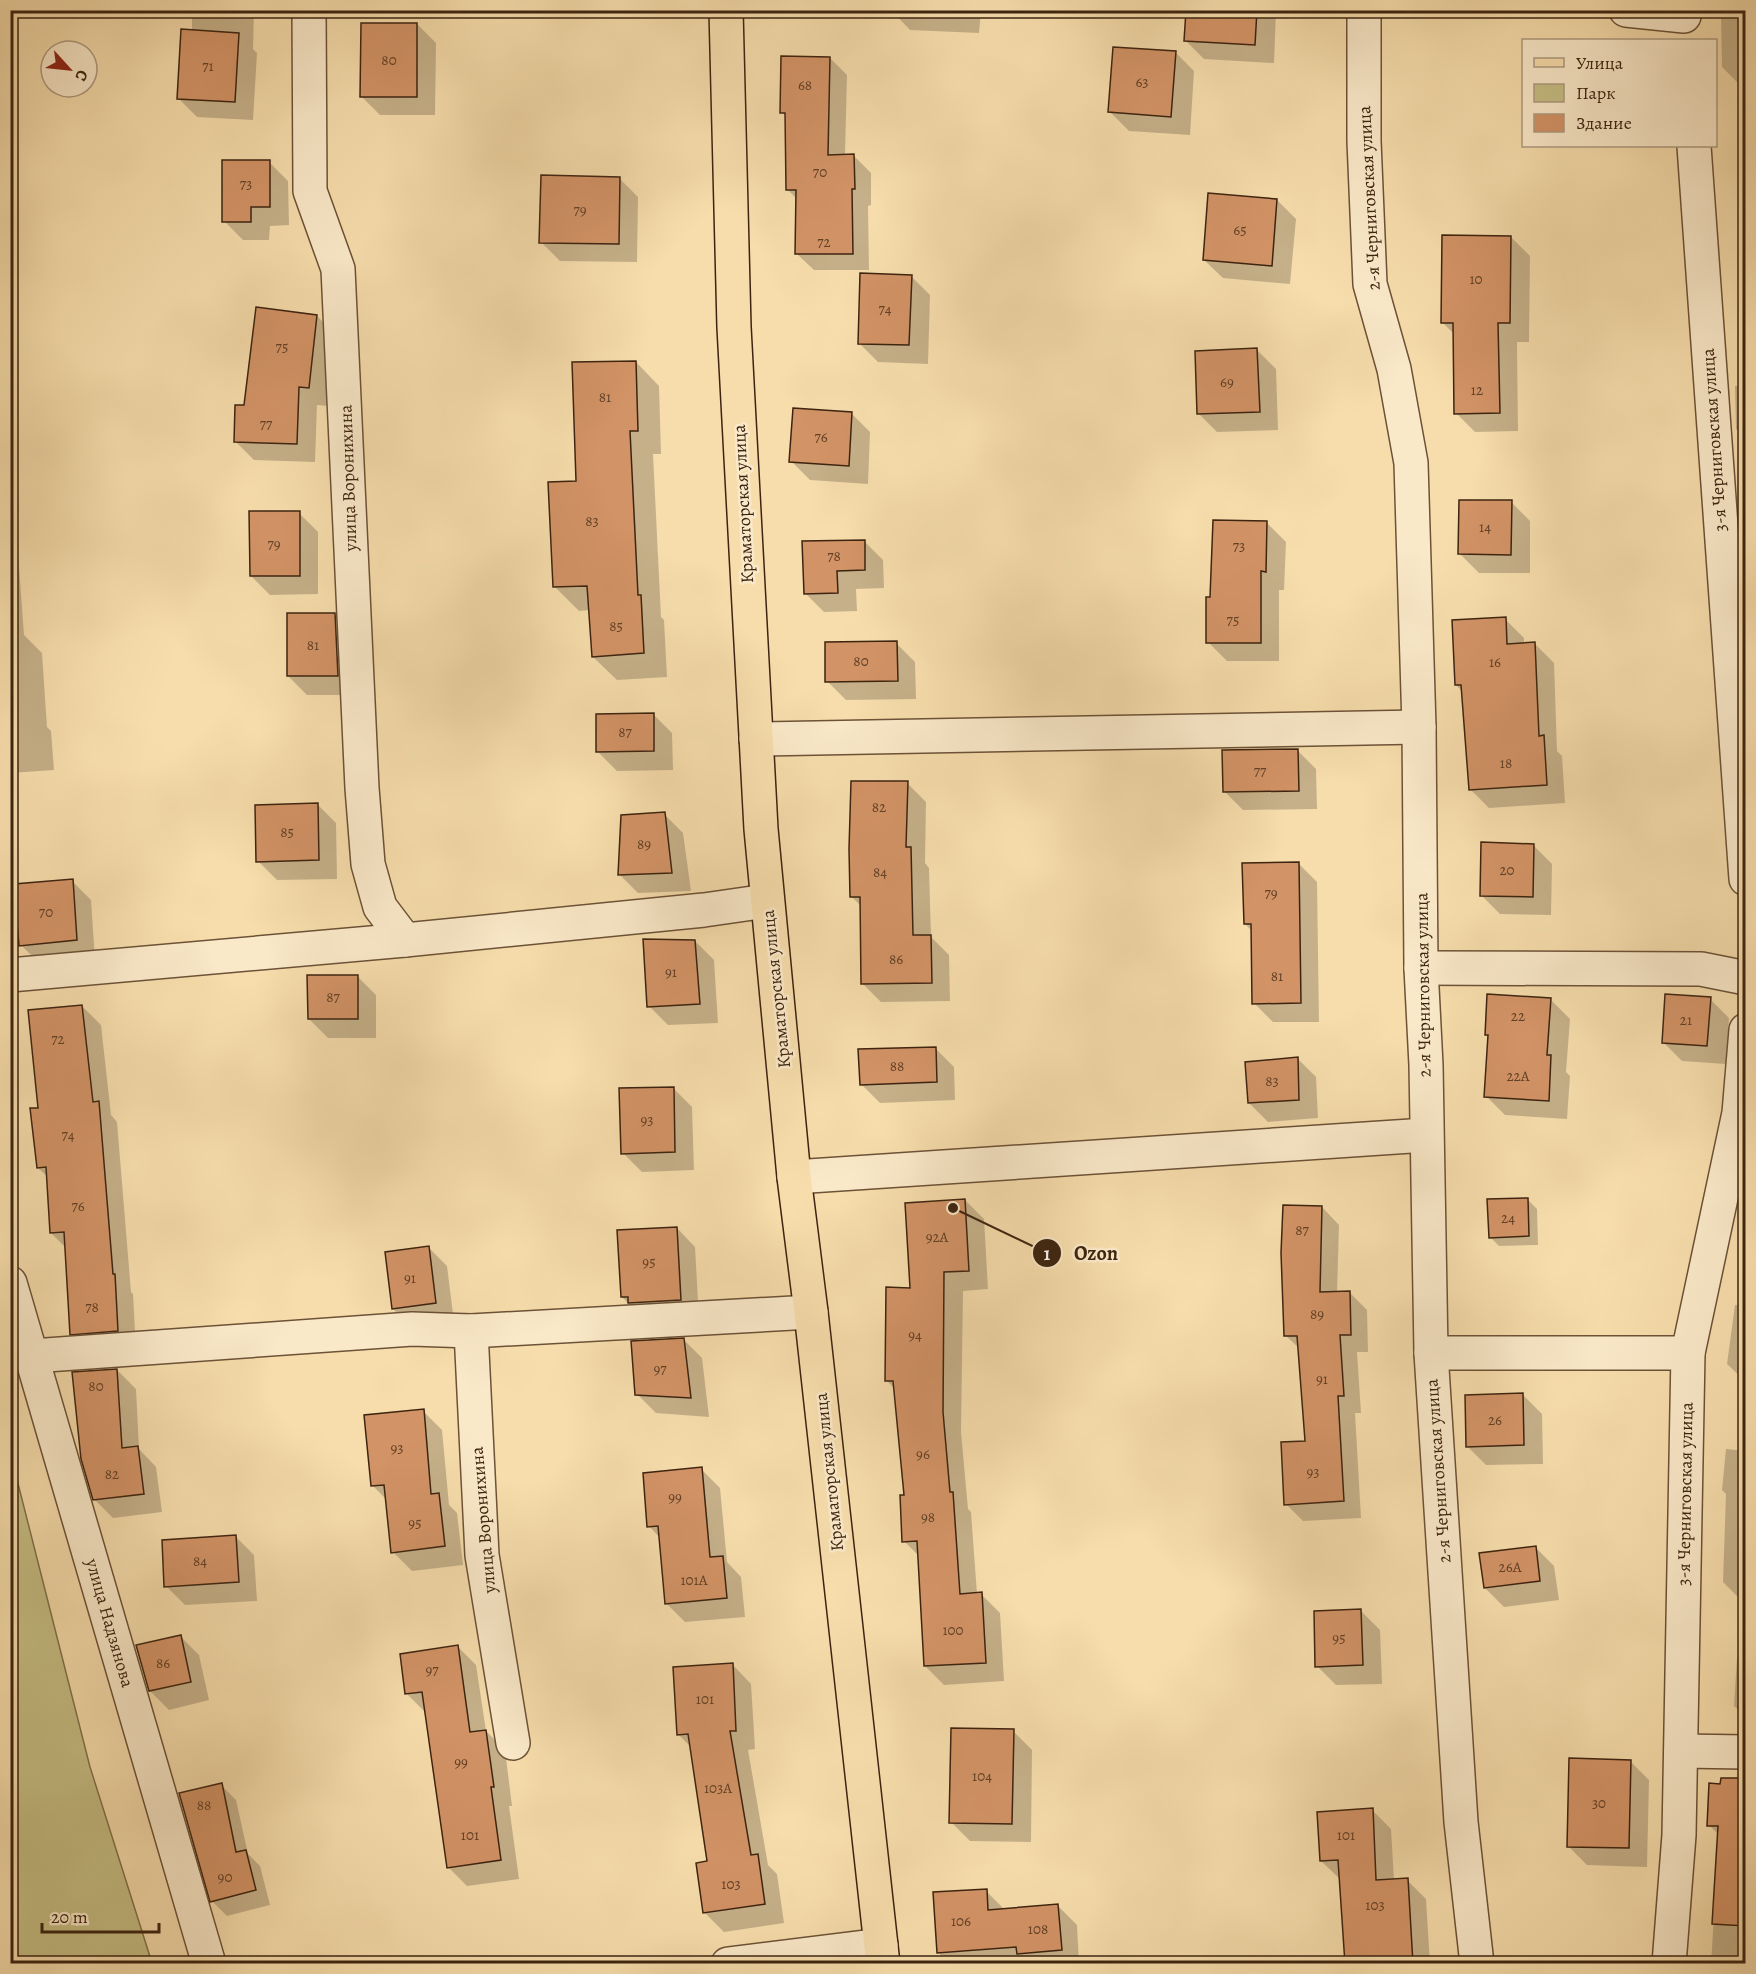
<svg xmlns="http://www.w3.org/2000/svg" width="1756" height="1974" font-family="Alegreya,serif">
  <rect width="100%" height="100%" fill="#f7ddac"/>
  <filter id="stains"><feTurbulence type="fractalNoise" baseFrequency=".00333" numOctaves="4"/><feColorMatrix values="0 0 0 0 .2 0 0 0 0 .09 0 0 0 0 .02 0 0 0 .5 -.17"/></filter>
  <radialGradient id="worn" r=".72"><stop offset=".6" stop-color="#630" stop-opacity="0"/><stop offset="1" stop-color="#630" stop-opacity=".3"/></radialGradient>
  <polygon fill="#c5be84" stroke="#81714a" stroke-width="1.5" points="11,1456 90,1767 152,1963 11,1963"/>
  <g fill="#0003">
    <polygon points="192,10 254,10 253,49 257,53 253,120 197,117 178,98 192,31"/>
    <polygon points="891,10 981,10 979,33 910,30"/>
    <polygon points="1187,10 1276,10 1274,63 1204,59 1185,40"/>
    <polygon points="1721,10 1746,10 1746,86 1741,86 1722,67"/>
    <polygon points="417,24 436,43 435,115 380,115 361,96"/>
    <polygon points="1175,52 1194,71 1190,135 1129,131 1110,112"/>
    <polygon points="830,58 847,75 845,156 854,156 871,173 871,205 868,206 869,270 814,270 797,254 798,200 787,189 787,117 782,112"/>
    <polygon points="269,162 288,181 289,225 270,226 269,240 243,240 224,221"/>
    <polygon points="619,178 638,197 637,262 560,261 541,242"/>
    <polygon points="1277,200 1296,219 1290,284 1223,278 1204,260"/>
    <polygon points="1511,237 1530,256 1529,342 1517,342 1518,431 1475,432 1456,413 1454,334 1442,322"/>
    <polygon points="911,276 930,295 928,364 878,362 859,343"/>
    <polygon points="317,316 336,335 328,406 317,405 315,462 254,460 235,441 245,406"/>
    <polygon points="1257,350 1276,369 1278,430 1217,432 1198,413"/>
    <polygon points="636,362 659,386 661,454 653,454 661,617 664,620 667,677 617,680 593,657 590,610 579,611 555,587 577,482"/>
    <polygon points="1735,386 1746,386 1746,439 1736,429"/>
    <polygon points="851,413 870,432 868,484 810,480 791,461"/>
    <polygon points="10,455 16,461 19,510 15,511 24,635 42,653 47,727 51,731 54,770 10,773"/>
    <polygon points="1511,502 1530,521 1530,573 1479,573 1460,554"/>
    <polygon points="299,513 318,532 318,594 270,595 251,576"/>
    <polygon points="1267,523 1286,542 1284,590 1279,590 1279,661 1227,661 1208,642 1212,598"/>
    <polygon points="864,541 883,560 884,588 856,589 857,611 824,612 805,593"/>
    <polygon points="335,615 354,634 356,695 307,695 288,676"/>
    <polygon points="1505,619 1524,638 1524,644 1535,644 1554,663 1557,751 1562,756 1565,803 1489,808 1470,789 1463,692 1456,685"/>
    <polygon points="896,643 915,662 916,699 846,700 827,681"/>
    <polygon points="653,714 672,733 673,770 617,771 598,752"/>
    <polygon points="1297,750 1316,769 1317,809 1243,810 1224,791"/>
    <polygon points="907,783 926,802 925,863 929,868 931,937 949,955 950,1001 881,1002 862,983 862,907 851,896"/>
    <polygon points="317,804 336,823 337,879 277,880 258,861"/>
    <polygon points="664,814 683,833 691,891 638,893 619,874"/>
    <polygon points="1533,845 1552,864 1551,915 1500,914 1481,895"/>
    <polygon points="1298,863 1317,882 1319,1022 1273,1022 1254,1003 1253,932 1245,924"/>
    <polygon points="72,881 91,900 95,959 40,964 21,945"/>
    <polygon points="695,941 714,960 718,1023 668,1025 649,1006"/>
    <polygon points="357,976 376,995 376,1038 328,1038 309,1019"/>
    <polygon points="1710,999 1729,1018 1726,1064 1682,1061 1663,1042"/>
    <polygon points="1551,1000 1570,1019 1566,1072 1570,1076 1567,1119 1505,1115 1486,1096 1489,1037 1486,1034"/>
    <polygon points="82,1006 101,1025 111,1115 117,1122 131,1292 133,1294 136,1350 90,1353 71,1334 66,1248 51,1233 48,1177 38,1168 40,1109"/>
    <polygon points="935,1048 954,1067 955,1100 880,1103 861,1084"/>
    <polygon points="1297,1058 1316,1077 1318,1118 1268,1122 1249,1103"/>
    <polygon points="673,1088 692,1107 694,1170 642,1172 623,1153"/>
    <polygon points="1527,1199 1537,1209 1538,1245 1499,1246 1490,1237"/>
    <polygon points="965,1200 984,1219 988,1289 963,1291 961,1432 968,1509 971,1512 977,1594 981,1594 1000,1613 1004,1681 944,1685 925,1666 919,1556 904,1541 906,1496 895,1389 887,1381 912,1289"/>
    <polygon points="1322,1207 1339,1225 1337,1293 1350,1293 1367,1310 1368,1352 1357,1352 1361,1413 1355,1413 1361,1518 1303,1521 1286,1504 1306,1442 1300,1349 1286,1336"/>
    <polygon points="1743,1217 1746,1217 1746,1382 1727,1364 1735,1305 1741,1305"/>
    <polygon points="677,1228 695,1247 699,1319 641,1316 622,1297"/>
    <polygon points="428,1247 447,1266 454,1322 412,1328 393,1309"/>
    <polygon points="683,1339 702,1358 709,1417 656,1413 637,1394"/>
    <polygon points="117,1370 136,1389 139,1449 156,1467 162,1512 113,1518 94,1499"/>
    <polygon points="1523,1395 1542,1414 1543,1464 1486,1465 1467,1446"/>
    <polygon points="423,1411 442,1430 449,1505 457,1513 463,1565 412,1571 393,1552 387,1500 372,1485"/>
    <polygon points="1726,1449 1746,1451 1746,1601 1742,1601 1723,1582 1726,1494 1722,1490"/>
    <polygon points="701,1469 720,1488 727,1562 741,1577 745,1617 685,1622 666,1603 660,1538 649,1526"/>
    <polygon points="235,1536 254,1555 257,1601 185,1605 166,1586"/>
    <polygon points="1535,1547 1554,1566 1559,1600 1504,1607 1485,1588"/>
    <polygon points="1361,1611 1380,1630 1382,1684 1336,1685 1317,1666"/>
    <polygon points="180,1636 199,1655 209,1700 169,1710 150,1691"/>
    <polygon points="457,1646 476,1665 486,1731 505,1750 512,1806 509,1806 519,1879 467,1886 448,1867 426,1713 407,1694"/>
    <polygon points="1737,1658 1746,1658 1746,1717 1734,1706"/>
    <polygon points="733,1665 751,1684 755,1749 748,1750 768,1865 777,1874 784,1923 724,1932 705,1913 709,1863 692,1748 678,1734"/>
    <polygon points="1013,1731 1032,1750 1031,1842 970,1841 951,1822"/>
    <polygon points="1630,1761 1649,1780 1647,1867 1587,1865 1568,1846"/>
    <polygon points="221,1785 236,1800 248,1854 260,1866 270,1905 227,1916 212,1901"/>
    <polygon points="1746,1786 1746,1964 1711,1964 1719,1835 1709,1825"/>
    <polygon points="1372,1810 1391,1829 1394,1880 1407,1880 1426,1899 1430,1964 1362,1964 1341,1880 1321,1861"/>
    <polygon points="986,1891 1005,1910 1058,1906 1077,1925 1079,1964 949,1964 938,1952"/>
    <polygon points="285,1960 288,1964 272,1964"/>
  </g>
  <g fill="#d29366" stroke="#3d2410" stroke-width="1.5">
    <polygon points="1186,10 1257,10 1255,45 1184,41"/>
    <polygon points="361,23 417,23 417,97 360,97"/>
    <polygon points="181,29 239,33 235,102 177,99"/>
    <polygon points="1113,47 1176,51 1171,117 1108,112"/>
    <polygon points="781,56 830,57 828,155 854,154 855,189 852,189 853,254 795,254 796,190 786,190 785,113 780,113"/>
    <polygon points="222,160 270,160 270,207 251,207 251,222 222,222"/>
    <polygon points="541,175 620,177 619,244 539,243"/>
    <polygon points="1208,193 1277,199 1272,266 1203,260"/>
    <polygon points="1442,235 1511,236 1510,323 1498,323 1500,413 1454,414 1453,323 1441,323"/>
    <polygon points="860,273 912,275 909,345 858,344"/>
    <polygon points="256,307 317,315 309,388 299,387 297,444 234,442 235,405 244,405"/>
    <polygon points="1257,348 1260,412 1197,414 1195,351"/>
    <polygon points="636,361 638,431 630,431 638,595 641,595 644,653 592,657 587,586 553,587 548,482 576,481 572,362"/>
    <polygon points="793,408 852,412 849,466 789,462"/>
    <polygon points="1459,500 1512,500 1511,555 1458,554"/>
    <polygon points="249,511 300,511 300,576 250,576"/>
    <polygon points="1213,520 1267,521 1266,572 1261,571 1261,643 1206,643 1206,597 1210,597"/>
    <polygon points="865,540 865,570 837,571 838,593 804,594 802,541"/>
    <polygon points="287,613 335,613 338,676 287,676"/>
    <polygon points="1506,617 1507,644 1535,642 1539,736 1544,735 1547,785 1469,790 1461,685 1455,685 1452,620"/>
    <polygon points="897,641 898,681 825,682 825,642"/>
    <polygon points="654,713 654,751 596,752 596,714"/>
    <polygon points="1298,749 1299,791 1223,792 1222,750"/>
    <polygon points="851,781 908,781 906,847 911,847 913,935 931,935 932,983 861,984 860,897 850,897 849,849"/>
    <polygon points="318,803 319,860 256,862 255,805"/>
    <polygon points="665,812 672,873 618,875 621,815"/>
    <polygon points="1481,842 1534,844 1533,897 1480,896"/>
    <polygon points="1299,862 1301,1003 1252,1004 1251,924 1244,924 1242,863"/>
    <polygon points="73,879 77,940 19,946 14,884"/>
    <polygon points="643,939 695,940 700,1004 647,1007"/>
    <polygon points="307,975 358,975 358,1019 308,1019"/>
    <polygon points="1487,994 1551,998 1547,1055 1551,1055 1549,1101 1484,1097 1488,1035 1485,1035"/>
    <polygon points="1665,994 1711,997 1707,1046 1662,1043"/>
    <polygon points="82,1005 93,1102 99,1101 113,1274 115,1274 118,1331 70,1335 64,1232 50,1233 46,1167 37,1168 30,1108 38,1108 28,1010"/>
    <polygon points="936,1047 937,1082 860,1085 858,1049"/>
    <polygon points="1298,1057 1299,1100 1248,1103 1245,1062"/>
    <polygon points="674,1087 675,1152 621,1154 619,1088"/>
    <polygon points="1528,1198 1529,1236 1489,1238 1487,1199"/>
    <polygon points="965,1199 969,1271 944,1272 943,1412 950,1492 953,1492 960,1594 982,1592 986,1663 924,1666 917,1541 902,1542 900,1495 904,1495 893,1381 885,1381 886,1287 910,1288 905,1203"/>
    <polygon points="1283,1205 1322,1206 1320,1292 1350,1291 1351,1335 1340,1335 1344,1396 1338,1396 1344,1501 1284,1505 1281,1442 1305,1441 1297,1336 1284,1336 1281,1253"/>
    <polygon points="677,1227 681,1300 628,1303 628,1297 621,1297 617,1230"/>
    <polygon points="429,1246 436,1303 392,1309 385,1252"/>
    <polygon points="684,1338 691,1398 635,1395 631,1341"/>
    <polygon points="117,1369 122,1448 138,1446 144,1494 93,1500 81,1459 72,1372"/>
    <polygon points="1523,1393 1524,1445 1466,1447 1465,1395"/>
    <polygon points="424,1409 431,1494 439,1493 445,1546 391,1553 384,1485 371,1486 364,1415"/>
    <polygon points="702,1467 710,1557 723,1556 727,1598 665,1604 658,1526 647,1527 643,1473"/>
    <polygon points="236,1535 239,1582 164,1587 162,1540"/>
    <polygon points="1536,1546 1540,1581 1484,1588 1479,1553"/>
    <polygon points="1361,1609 1363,1665 1315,1667 1314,1611"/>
    <polygon points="181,1635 191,1682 149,1691 136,1645"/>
    <polygon points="458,1645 470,1732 486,1730 494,1787 491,1787 501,1860 447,1868 422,1692 405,1694 400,1654"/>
    <polygon points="733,1663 736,1731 730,1731 751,1855 758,1854 765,1904 703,1913 696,1863 707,1861 688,1734 677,1735 673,1667"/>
    <polygon points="951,1728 1014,1729 1012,1824 949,1823"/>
    <polygon points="1569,1758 1631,1760 1629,1848 1567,1847"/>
    <polygon points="1721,1778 1746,1778 1746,1926 1712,1924 1718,1826 1707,1826 1709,1783 1720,1784"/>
    <polygon points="222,1783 236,1852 246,1850 256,1890 210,1902 179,1793"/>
    <polygon points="1373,1808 1376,1880 1408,1878 1413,1964 1345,1964 1338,1860 1320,1861 1317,1812"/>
    <polygon points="987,1889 988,1910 1058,1904 1062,1950 1017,1954 1016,1947 937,1953 933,1892"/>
  </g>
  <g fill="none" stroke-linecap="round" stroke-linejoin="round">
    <g stroke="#6c5237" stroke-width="36">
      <g id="street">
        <polyline points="309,10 310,191 338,269 362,788 368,864 380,907 405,940"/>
        <polyline points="1364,10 1364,141 1370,284 1394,369 1411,463 1419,727 1421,968 1426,1065 1431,1353 1461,1822 1477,1964"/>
        <polyline points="1626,10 1684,16"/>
        <polyline points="1694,146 1746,879"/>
        <polyline points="756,739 1419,727"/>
        <polyline points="1421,968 1701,969 1746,978"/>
        <polyline points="10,975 405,940 704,910 767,901"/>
        <polyline points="794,1177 1426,1135"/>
        <polyline points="10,1283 209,1964"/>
        <polyline points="471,1331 482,1555 513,1743"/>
        <polyline points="1431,1353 1688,1353"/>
        <polyline points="32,1356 412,1329 471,1331 811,1312"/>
        <polyline points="1681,1751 1746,1752"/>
        <polyline points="728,1964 881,1945"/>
        <polyline points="1669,1964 1679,1835 1688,1353 1739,1113 1746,1030"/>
      </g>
    </g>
    <g stroke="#3d2410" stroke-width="36">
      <polyline id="primary" points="726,10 734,327 761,829 794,1177 811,1312 883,1964"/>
    </g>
    <use href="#street" stroke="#fae9c9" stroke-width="33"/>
    <use href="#primary" stroke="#f7ddac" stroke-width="33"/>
  </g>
  <g text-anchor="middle" stroke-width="5" stroke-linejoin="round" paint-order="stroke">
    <g font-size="15" fill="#624026">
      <text x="389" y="65">80</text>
      <text x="208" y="71">71</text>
      <text x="1142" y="87">63</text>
      <text x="805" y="90">68</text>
      <text x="820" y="177">70</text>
      <text x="246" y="189">73</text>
      <text x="580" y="215">79</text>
      <text x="1240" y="235">65</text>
      <text x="824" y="247">72</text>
      <text x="1476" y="284">10</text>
      <text x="885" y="314">74</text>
      <text x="282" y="352">75</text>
      <text x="1227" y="387">69</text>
      <text x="1477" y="395">12</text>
      <text x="605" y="402">81</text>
      <text x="266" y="429">77</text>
      <text x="821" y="442">76</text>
      <text x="592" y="526">83</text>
      <text x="1485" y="532">14</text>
      <text x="274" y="549">79</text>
      <text x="1239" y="551">73</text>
      <text x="834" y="561">78</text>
      <text x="1233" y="625">75</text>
      <text x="616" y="631">85</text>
      <text x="313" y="650">81</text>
      <text x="861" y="666">80</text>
      <text x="1495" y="667">16</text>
      <text x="625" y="737">87</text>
      <text x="1506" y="768">18</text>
      <text x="1260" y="776">77</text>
      <text x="879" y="812">82</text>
      <text x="287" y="837">85</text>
      <text x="644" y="849">89</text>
      <text x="1507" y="875">20</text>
      <text x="880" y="877">84</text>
      <text x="1271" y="898">79</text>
      <text x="46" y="917">70</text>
      <text x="896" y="964">86</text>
      <text x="671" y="977">91</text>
      <text x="1277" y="981">81</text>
      <text x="333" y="1002">87</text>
      <text x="1518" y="1021">22</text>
      <text x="1686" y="1025">21</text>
      <text x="58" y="1044">72</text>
      <text x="897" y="1071">88</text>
      <text x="1518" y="1081">22А</text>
      <text x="1272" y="1086">83</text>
      <text x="647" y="1125">93</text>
      <text x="68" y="1140">74</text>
      <text x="78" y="1211">76</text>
      <text x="1508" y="1223">24</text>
      <text x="1302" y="1235">87</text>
      <text x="937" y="1242">92А</text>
      <text x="649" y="1267">95</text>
      <text x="410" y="1283">91</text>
      <text x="92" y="1312">78</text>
      <text x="1317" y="1319">89</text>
      <text x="915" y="1340">94</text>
      <text x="660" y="1374">97</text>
      <text x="1322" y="1384">91</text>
      <text x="96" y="1391">80</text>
      <text x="1495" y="1425">26</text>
      <text x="397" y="1453">93</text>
      <text x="923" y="1459">96</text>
      <text x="1313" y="1477">93</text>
      <text x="112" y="1479">82</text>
      <text x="675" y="1502">99</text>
      <text x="928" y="1522">98</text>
      <text x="415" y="1528">95</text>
      <text x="200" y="1566">84</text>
      <text x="1510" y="1572">26А</text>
      <text x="694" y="1585">101А</text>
      <text x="953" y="1635">100</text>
      <text x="1339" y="1643">95</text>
      <text x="163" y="1668">86</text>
      <text x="432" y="1675">97</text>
      <text x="705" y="1704">101</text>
      <text x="461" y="1767">99</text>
      <text x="982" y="1781">104</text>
      <text x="718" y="1793">103А</text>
      <text x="1599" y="1808">30</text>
      <text x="204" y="1810">88</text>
      <text x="470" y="1840">101</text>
      <text x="1346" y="1840">101</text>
      <text x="225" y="1882">90</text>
      <text x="731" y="1889">103</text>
      <text x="1375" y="1910">103</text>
      <text x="961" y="1926">106</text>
      <text x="1038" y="1934">108</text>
    </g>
    <g font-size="18" fill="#3d2410" stroke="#fae9c9">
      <text transform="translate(1369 198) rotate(-93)" y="6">2-я Черниговская улица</text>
      <text transform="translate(1714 440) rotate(-94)" y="6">3-я Черниговская улица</text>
      <text transform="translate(348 478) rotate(-92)" y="6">улица Воронихина</text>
      <text transform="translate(743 504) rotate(-93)" y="6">Краматорская улица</text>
      <text transform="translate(1423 985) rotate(-91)" y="6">2-я Черниговская улица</text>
      <text transform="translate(776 989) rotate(-96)" y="6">Краматорская улица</text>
      <text transform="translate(1438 1471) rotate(-94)" y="6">2-я Черниговская улица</text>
      <text transform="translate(829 1472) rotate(-96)" y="6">Краматорская улица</text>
      <text transform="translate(1685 1494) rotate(-89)" y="6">3-я Черниговская улица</text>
      <text transform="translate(483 1520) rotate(-95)" y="6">улица Воронихина</text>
      <text transform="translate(110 1623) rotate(74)" y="6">улица Надзянова</text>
    </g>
  </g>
  <path fill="none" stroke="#3d2410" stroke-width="2" d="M953 1208L1047 1253"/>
  <g fill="#3d2410" stroke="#fae9c9" stroke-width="2">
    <circle cx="953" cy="1208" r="6"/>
    <circle cx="1047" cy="1253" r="15"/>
  </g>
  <g font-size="18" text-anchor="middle" font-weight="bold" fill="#fff">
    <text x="1047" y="1260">1</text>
  </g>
  <g font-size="20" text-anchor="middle" font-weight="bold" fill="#3d2410" stroke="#fae9c9" stroke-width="5" stroke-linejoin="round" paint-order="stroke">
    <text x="1096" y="1260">Ozon</text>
  </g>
  <rect width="1756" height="1974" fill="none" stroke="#f7ddac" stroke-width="36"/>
  <rect x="12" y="12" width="1732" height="1950" fill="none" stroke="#3d2410" stroke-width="3"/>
  <rect x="18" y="18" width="1720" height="1938" fill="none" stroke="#3d2410" stroke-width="1.5"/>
  <rect x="1522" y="39" width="195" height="108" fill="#fae9c9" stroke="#ae9a7f" stroke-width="1.5"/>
  <rect x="1534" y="58" width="30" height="9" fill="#f7ddac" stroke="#ae9a7f" stroke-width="1.5"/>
  <text x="1576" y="69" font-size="18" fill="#3d2410">Улица</text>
  <rect x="1534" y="84" width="30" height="18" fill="#c5be84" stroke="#ae9a7f" stroke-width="1.5"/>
  <text x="1576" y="99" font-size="18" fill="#3d2410">Парк</text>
  <rect x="1534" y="114" width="30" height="18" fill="#d29366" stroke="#ae9a7f" stroke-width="1.5"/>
  <text x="1576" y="129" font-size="18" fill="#3d2410">Здание</text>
  <g transform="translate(69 69) rotate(117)"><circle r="28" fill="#fae9c9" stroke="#ae9a7f" stroke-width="1.5"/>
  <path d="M0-4.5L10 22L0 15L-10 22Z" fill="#8f2418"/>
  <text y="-9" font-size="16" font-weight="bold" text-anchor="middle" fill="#3d2410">С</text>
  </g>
  <path d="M42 1923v9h117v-9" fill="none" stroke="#3d2410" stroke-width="3"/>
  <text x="51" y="1923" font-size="18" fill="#3d2410" stroke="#fae9c9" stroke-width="4.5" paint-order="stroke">20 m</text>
  <rect width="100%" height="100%" filter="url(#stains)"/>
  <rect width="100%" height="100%" fill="url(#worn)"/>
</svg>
